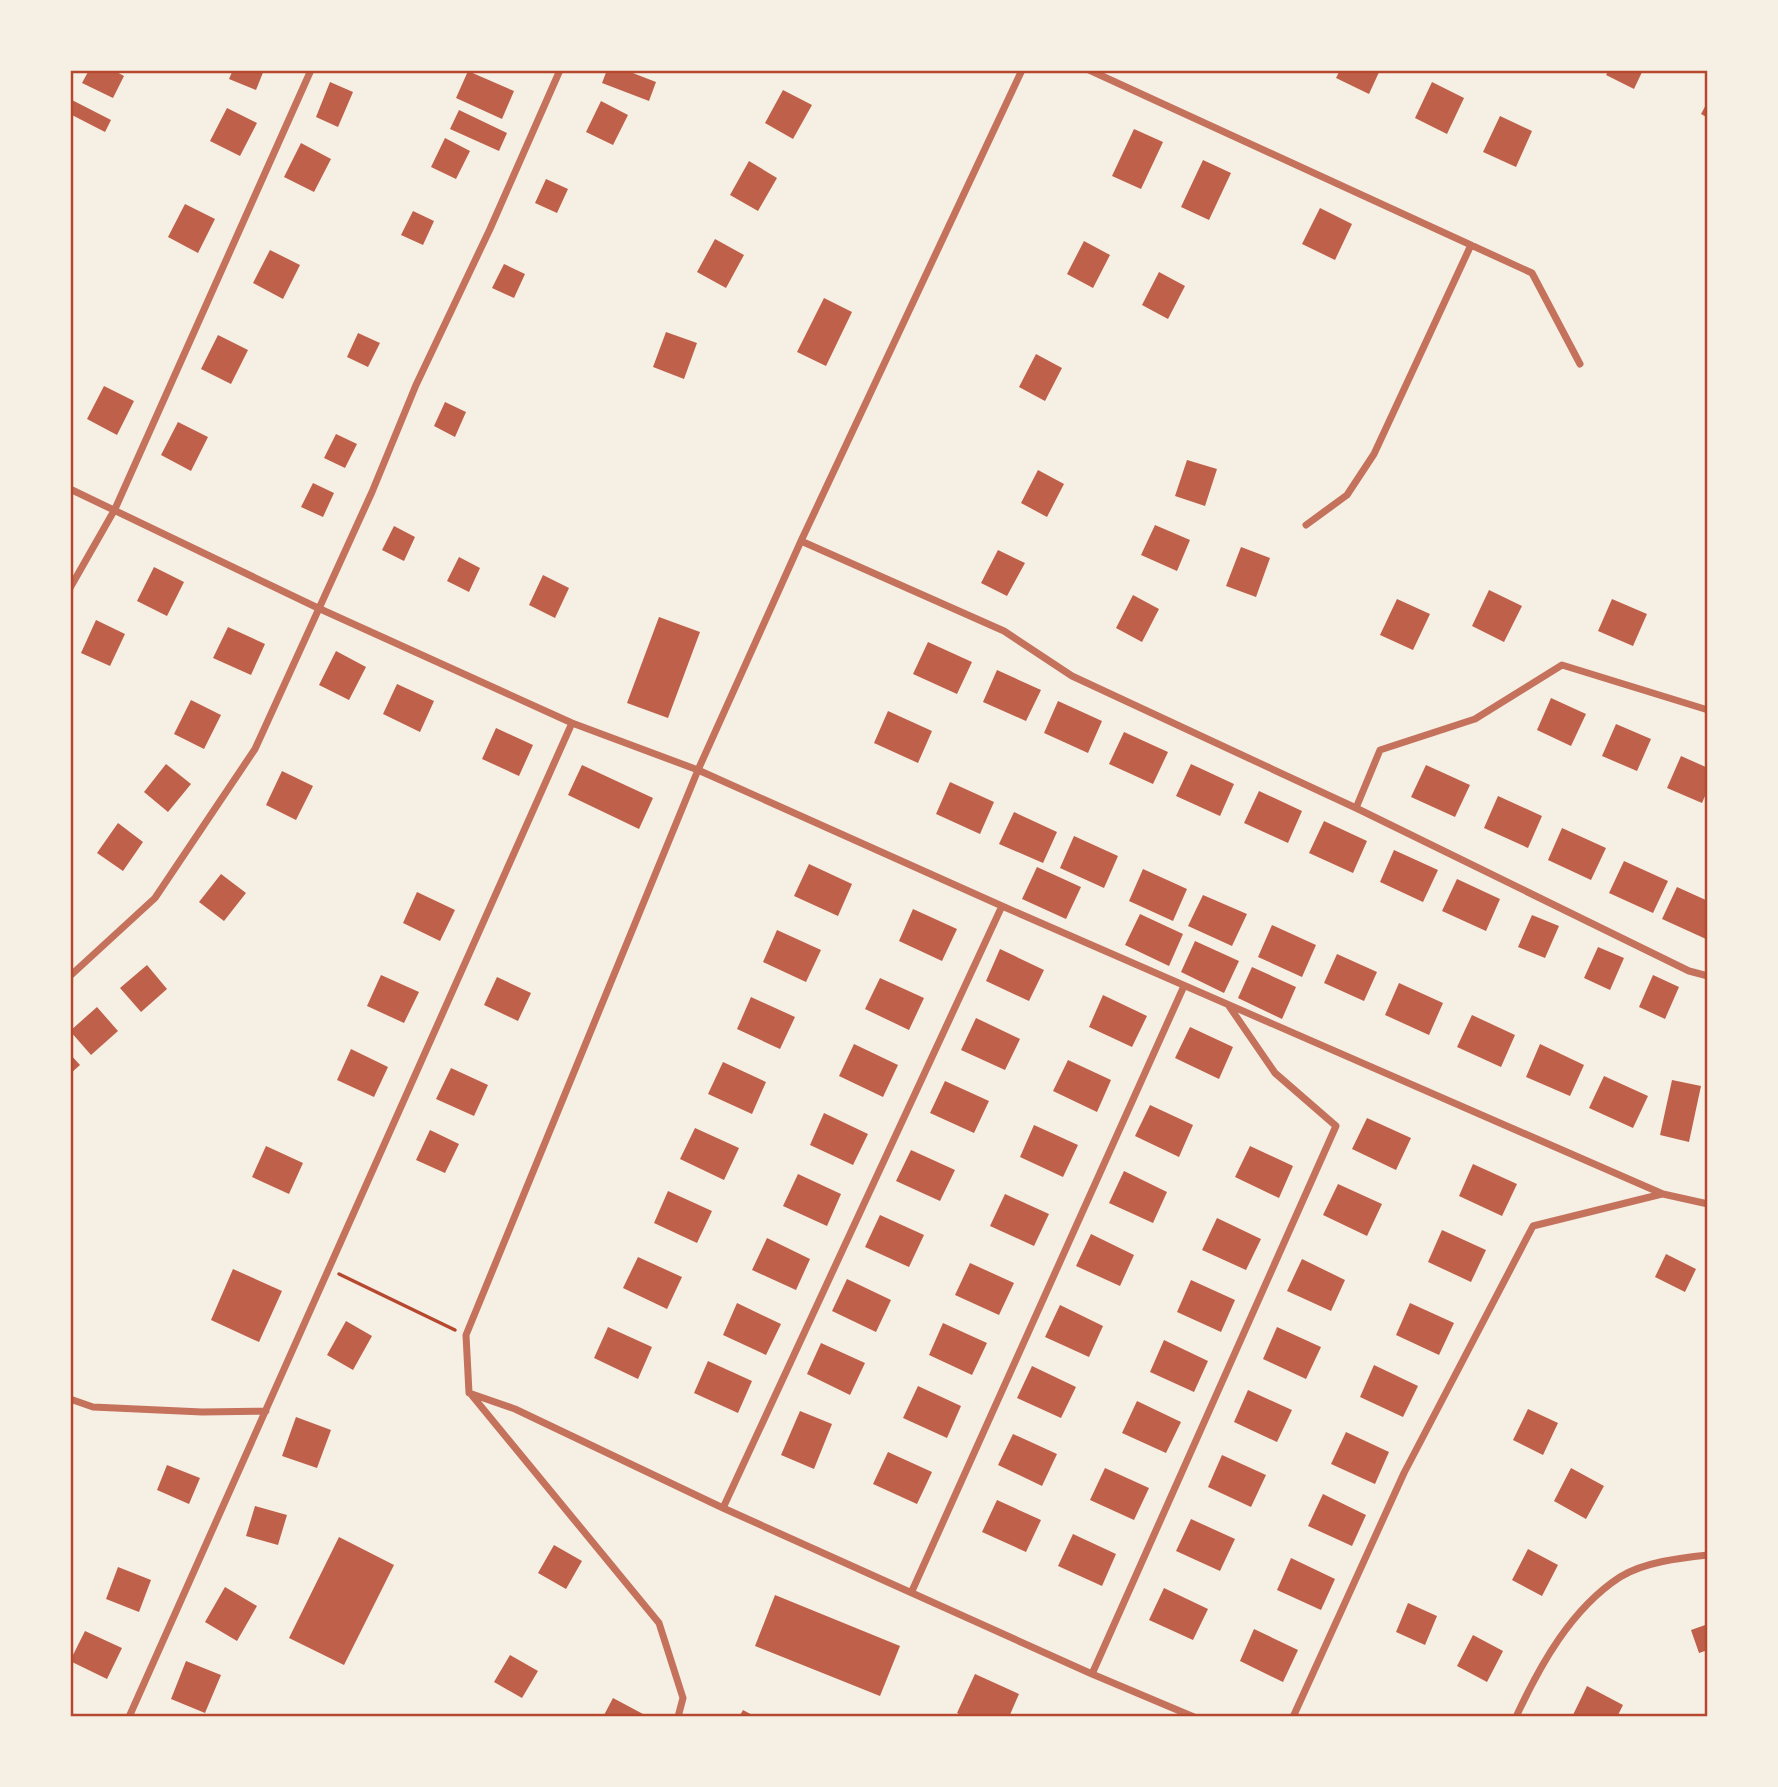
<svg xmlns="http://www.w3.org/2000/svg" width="1778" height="1787" font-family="'Libre Baskerville',serif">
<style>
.building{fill:#bf614a}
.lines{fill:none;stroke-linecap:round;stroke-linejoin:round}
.path{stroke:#b5482f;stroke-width:3.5}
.minor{stroke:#c5725c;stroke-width:7}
.neatline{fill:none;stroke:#b5482f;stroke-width:2.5}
</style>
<rect width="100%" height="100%" fill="#f6efe4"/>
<path class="building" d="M89,70H113L124,76L113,98L82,83Z
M233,70H264L256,90L229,79Z
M607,70H625L656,82L649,101L602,83Z
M1340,70H1380L1369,94L1336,78Z
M1609,70H1643L1634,89L1606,75Z
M468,71L514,91L502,119L456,98Z
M330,82L353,92L338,127L316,117Z
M1432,82L1464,98L1447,134L1415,118Z
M783,90L812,105L793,139L765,123Z
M70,99L111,120L105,132L70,114Z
M601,101L628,115L613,145L586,132Z
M1708,101V118L1701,114Z
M227,108L257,123L240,156L210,141Z
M459,110L507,133L499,151L450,129Z
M1500,116L1532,131L1516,167L1483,152Z
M1134,129L1163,142L1141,189L1112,176Z
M445,138L470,151L456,179L431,167Z
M301,143L331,159L314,192L284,177Z
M1203,160L1231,173L1209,220L1181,207Z
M749,161L777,178L758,211L730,195Z
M546,179L568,189L557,213L535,203Z
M185,204L215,219L198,253L168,237Z
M1320,208L1352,224L1335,260L1302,244Z
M413,211L434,221L423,245L401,235Z
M715,239L744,255L726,288L697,272Z
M1084,241L1110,255L1093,288L1067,274Z
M270,250L300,265L283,299L253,283Z
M504,264L525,274L514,298L492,288Z
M1159,272L1185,286L1168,319L1142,305Z
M824,298L852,312L826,366L797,352Z
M666,332L697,343L684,379L653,367Z
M358,333L380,343L368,367L347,357Z
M218,335L248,350L231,384L201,369Z
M1036,354L1062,368L1045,401L1019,387Z
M104,386L134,401L117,435L87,419Z
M445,402L466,412L455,437L434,426Z
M178,422L208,437L191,471L161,455Z
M336,434L357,444L345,468L324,458Z
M1187,460L1217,469L1205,506L1175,496Z
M1038,470L1064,484L1047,517L1021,503Z
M313,483L334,493L323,517L301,507Z
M1155,525L1190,540L1177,571L1141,555Z
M394,526L415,537L404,561L382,550Z
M1241,547L1270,558L1256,597L1226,586Z
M998,550L1025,563L1007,596L981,583Z
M459,557L480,568L469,592L447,581Z
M154,567L184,582L167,616L137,601Z
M543,575L569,588L555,618L529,605Z
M1489,590L1522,606L1504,642L1472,626Z
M1133,595L1159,609L1142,642L1116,628Z
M1397,599L1430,614L1413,650L1380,635Z
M1612,599L1647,614L1633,646L1598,631Z
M659,617L700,632L668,718L627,703Z
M96,620L125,634L110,666L81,653Z
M228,627L265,644L251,675L213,658Z
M928,642L972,662L957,694L913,674Z
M336,651L366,667L349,700L319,685Z
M997,670L1041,690L1026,721L983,702Z
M397,684L434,701L420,732L383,714Z
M1551,698L1586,714L1571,746L1537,730Z
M191,700L221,715L204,749L174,734Z
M1058,701L1102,721L1088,753L1044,733Z
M888,711L932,731L918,763L874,743Z
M1616,724L1651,739L1637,771L1602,756Z
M496,728L533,745L519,776L482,759Z
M1124,732L1168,752L1153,784L1109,764Z
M1681,756L1708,768V789L1702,803L1667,788Z
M166,764L191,784L168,812L144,792Z
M1191,764L1234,784L1220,816L1176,796Z
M582,765L653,798L639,829L568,795Z
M1426,765L1470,785L1455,817L1411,797Z
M282,771L313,786L296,820L266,805Z
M950,782L994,802L980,834L936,814Z
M1259,791L1302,811L1288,843L1244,823Z
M1498,796L1542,816L1528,848L1484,828Z
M1014,812L1057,832L1043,863L999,844Z
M1324,821L1367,841L1353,873L1309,853Z
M118,823L143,842L123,871L97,853Z
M1562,828L1606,848L1591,880L1548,860Z
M1074,836L1118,856L1104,888L1060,868Z
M1394,850L1438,870L1423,902L1380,882Z
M1624,861L1668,881L1653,913L1609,893Z
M809,864L852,884L838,916L794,896Z
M1037,867L1081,887L1066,919L1022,899Z
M1143,869L1187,889L1173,921L1129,901Z
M221,874L246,893L224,921L199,902Z
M1457,879L1500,899L1486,931L1442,911Z
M1677,887L1708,901L1706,939L1662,919Z
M417,892L455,910L440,941L403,923Z
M1203,895L1247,914L1232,946L1188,926Z
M913,909L957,929L942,961L899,941Z
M1140,914L1183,934L1169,966L1125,945Z
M1532,915L1559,926L1545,958L1518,947Z
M1272,925L1316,945L1302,977L1258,957Z
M777,930L821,950L806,982L763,962Z
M1195,941L1239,961L1224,993L1181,972Z
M1598,947L1624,958L1610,990L1584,978Z
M1000,949L1044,970L1029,1001L986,981Z
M1337,954L1377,972L1364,1001L1324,983Z
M147,965L167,989L141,1012L120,988Z
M1252,967L1296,987L1282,1019L1238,998Z
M381,975L419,992L404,1023L367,1006Z
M1653,975L1679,987L1665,1019L1639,1007Z
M497,977L531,993L518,1021L484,1005Z
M880,978L924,998L909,1030L865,1009Z
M1399,983L1443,1003L1429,1035L1385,1015Z
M1103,995L1147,1016L1132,1047L1089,1027Z
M751,997L795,1017L780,1049L737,1029Z
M97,1007L118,1031L91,1055L70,1031Z
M1472,1015L1515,1035L1501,1067L1457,1047Z
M976,1018L1020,1039L1005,1070L961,1050Z
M1190,1027L1233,1047L1219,1079L1175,1058Z
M854,1044L898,1065L883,1097L839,1076Z
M1540,1044L1584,1065L1570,1096L1526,1077Z
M351,1049L388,1067L374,1097L337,1080Z
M70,1054L80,1065L70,1074Z
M1068,1060L1111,1080L1097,1112L1053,1091Z
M723,1062L766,1082L752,1114L708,1094Z
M451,1068L488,1085L474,1116L436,1099Z
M1604,1076L1648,1096L1633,1128L1589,1108Z
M1672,1080L1701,1086L1689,1142L1660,1135Z
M945,1081L989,1101L974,1133L930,1113Z
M1150,1105L1193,1125L1179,1157L1135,1136Z
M824,1113L868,1134L853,1165L810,1145Z
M1367,1118L1411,1138L1396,1170L1352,1149Z
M1034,1125L1078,1145L1063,1177L1020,1157Z
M695,1128L739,1148L724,1180L680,1159Z
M430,1130L459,1144L445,1173L416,1160Z
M266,1146L303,1163L289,1194L252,1177Z
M1250,1146L1293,1166L1279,1198L1235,1177Z
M911,1150L955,1170L940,1201L896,1181Z
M1473,1164L1517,1184L1502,1216L1459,1196Z
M1124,1171L1167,1192L1153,1223L1109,1203Z
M798,1174L841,1194L827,1226L783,1206Z
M1338,1184L1382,1204L1367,1236L1323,1215Z
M668,1191L712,1211L697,1243L654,1223Z
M1005,1194L1049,1214L1034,1246L990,1226Z
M880,1215L924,1235L909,1267L865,1247Z
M1217,1218L1261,1239L1246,1270L1202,1250Z
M1442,1230L1486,1250L1471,1282L1428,1262Z
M1091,1234L1134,1255L1120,1286L1076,1266Z
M767,1238L810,1259L796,1290L752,1270Z
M1666,1254L1696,1269L1685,1292L1655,1277Z
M638,1257L682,1277L667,1309L623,1288Z
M1302,1259L1345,1280L1331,1311L1287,1291Z
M970,1263L1014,1283L999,1315L955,1295Z
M233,1269L282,1291L259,1342L211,1320Z
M847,1279L891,1300L876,1332L832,1311Z
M1191,1280L1235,1300L1221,1332L1177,1312Z
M737,1303L781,1324L766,1355L723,1335Z
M1410,1303L1454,1323L1439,1355L1396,1335Z
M1060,1305L1103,1326L1089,1357L1045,1337Z
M346,1321L372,1336L353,1370L327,1355Z
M943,1323L987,1343L972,1375L929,1355Z
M608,1327L652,1347L638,1379L594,1358Z
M1277,1327L1321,1347L1306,1379L1263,1359Z
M1164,1340L1208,1361L1194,1392L1150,1372Z
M821,1343L865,1363L850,1395L807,1374Z
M708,1361L752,1381L738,1413L694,1393Z
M1374,1365L1418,1386L1403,1417L1360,1397Z
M1032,1366L1076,1387L1061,1418L1017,1398Z
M918,1386L961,1406L947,1438L903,1418Z
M1248,1390L1292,1410L1277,1442L1234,1422Z
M1137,1401L1181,1422L1166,1453L1122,1433Z
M1528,1409L1558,1423L1543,1455L1513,1440Z
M800,1411L832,1424L814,1469L781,1455Z
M296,1417L331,1430L317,1468L282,1456Z
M1346,1432L1389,1452L1375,1484L1331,1464Z
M1013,1434L1057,1454L1042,1486L998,1465Z
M888,1452L932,1472L917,1504L873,1484Z
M1222,1455L1266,1475L1251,1507L1208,1487Z
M167,1465L200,1478L189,1504L157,1490Z
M1105,1468L1149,1488L1134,1520L1090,1500Z
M1571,1468L1604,1486L1586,1519L1554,1501Z
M1323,1494L1366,1515L1352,1546L1308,1526Z
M997,1500L1041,1520L1026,1552L982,1532Z
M255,1506L287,1515L278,1545L246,1536Z
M1191,1519L1235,1539L1220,1571L1176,1551Z
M1073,1534L1116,1554L1102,1586L1058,1566Z
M339,1537L394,1565L344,1665L289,1638Z
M554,1545L582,1561L566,1589L538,1573Z
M1528,1549L1558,1565L1542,1596L1512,1580Z
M1291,1558L1335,1579L1321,1610L1277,1590Z
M118,1567L151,1580L139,1612L106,1599Z
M225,1587L257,1606L237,1641L205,1622Z
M1164,1588L1208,1609L1193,1640L1149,1620Z
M775,1595L900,1646L880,1696L755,1646Z
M1408,1603L1437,1616L1425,1645L1396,1632Z
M1708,1624V1650L1699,1653L1691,1630Z
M1254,1629L1298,1650L1283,1682L1240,1661Z
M85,1631L122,1648L107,1679L70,1661Z
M1473,1635L1503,1651L1487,1682L1457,1666Z
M510,1655L538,1671L522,1698L494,1682Z
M186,1661L221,1675L205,1713L171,1699Z
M975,1674L1019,1694L1009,1717H965L957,1713Z
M1587,1686L1623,1705L1617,1717H1572Z
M613,1698L643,1714L641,1717H603Z
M743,1710L756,1717H739Z"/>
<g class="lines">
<path class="path" d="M339,1274L455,1330"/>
<path class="minor" d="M1022,70L801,541L698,770L466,1335L469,1393L515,1409L723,1508L1092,1674L1194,1717
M1089,70L1532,273L1580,364
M70,489L318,608L572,723L698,770L1002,906L1663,1194L1708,1204
M1306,525L1347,495L1374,454L1471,245
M801,541L1004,631L1072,676L1356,808L1689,971L1708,976
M70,588L115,509L311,70
M1356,808L1380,750L1475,719L1562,665L1708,710
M70,976L155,898L255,749L372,492L416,385L490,229L560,70
M470,1393L659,1623L683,1698L678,1717
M70,1399L93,1407L202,1412L266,1411
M723,1508L1002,906
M912,1591L1184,986
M1092,1674L1336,1126L1275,1073L1229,1006
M129,1717L572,723
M1293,1717L1404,1473L1533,1226L1662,1194
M1516,1717C1540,1665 1571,1609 1620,1577C1644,1562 1680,1558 1708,1555"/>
</g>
<rect width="1778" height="1787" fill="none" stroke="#f6efe4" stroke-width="144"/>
<rect x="72" y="72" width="1634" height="1643" class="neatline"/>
</svg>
